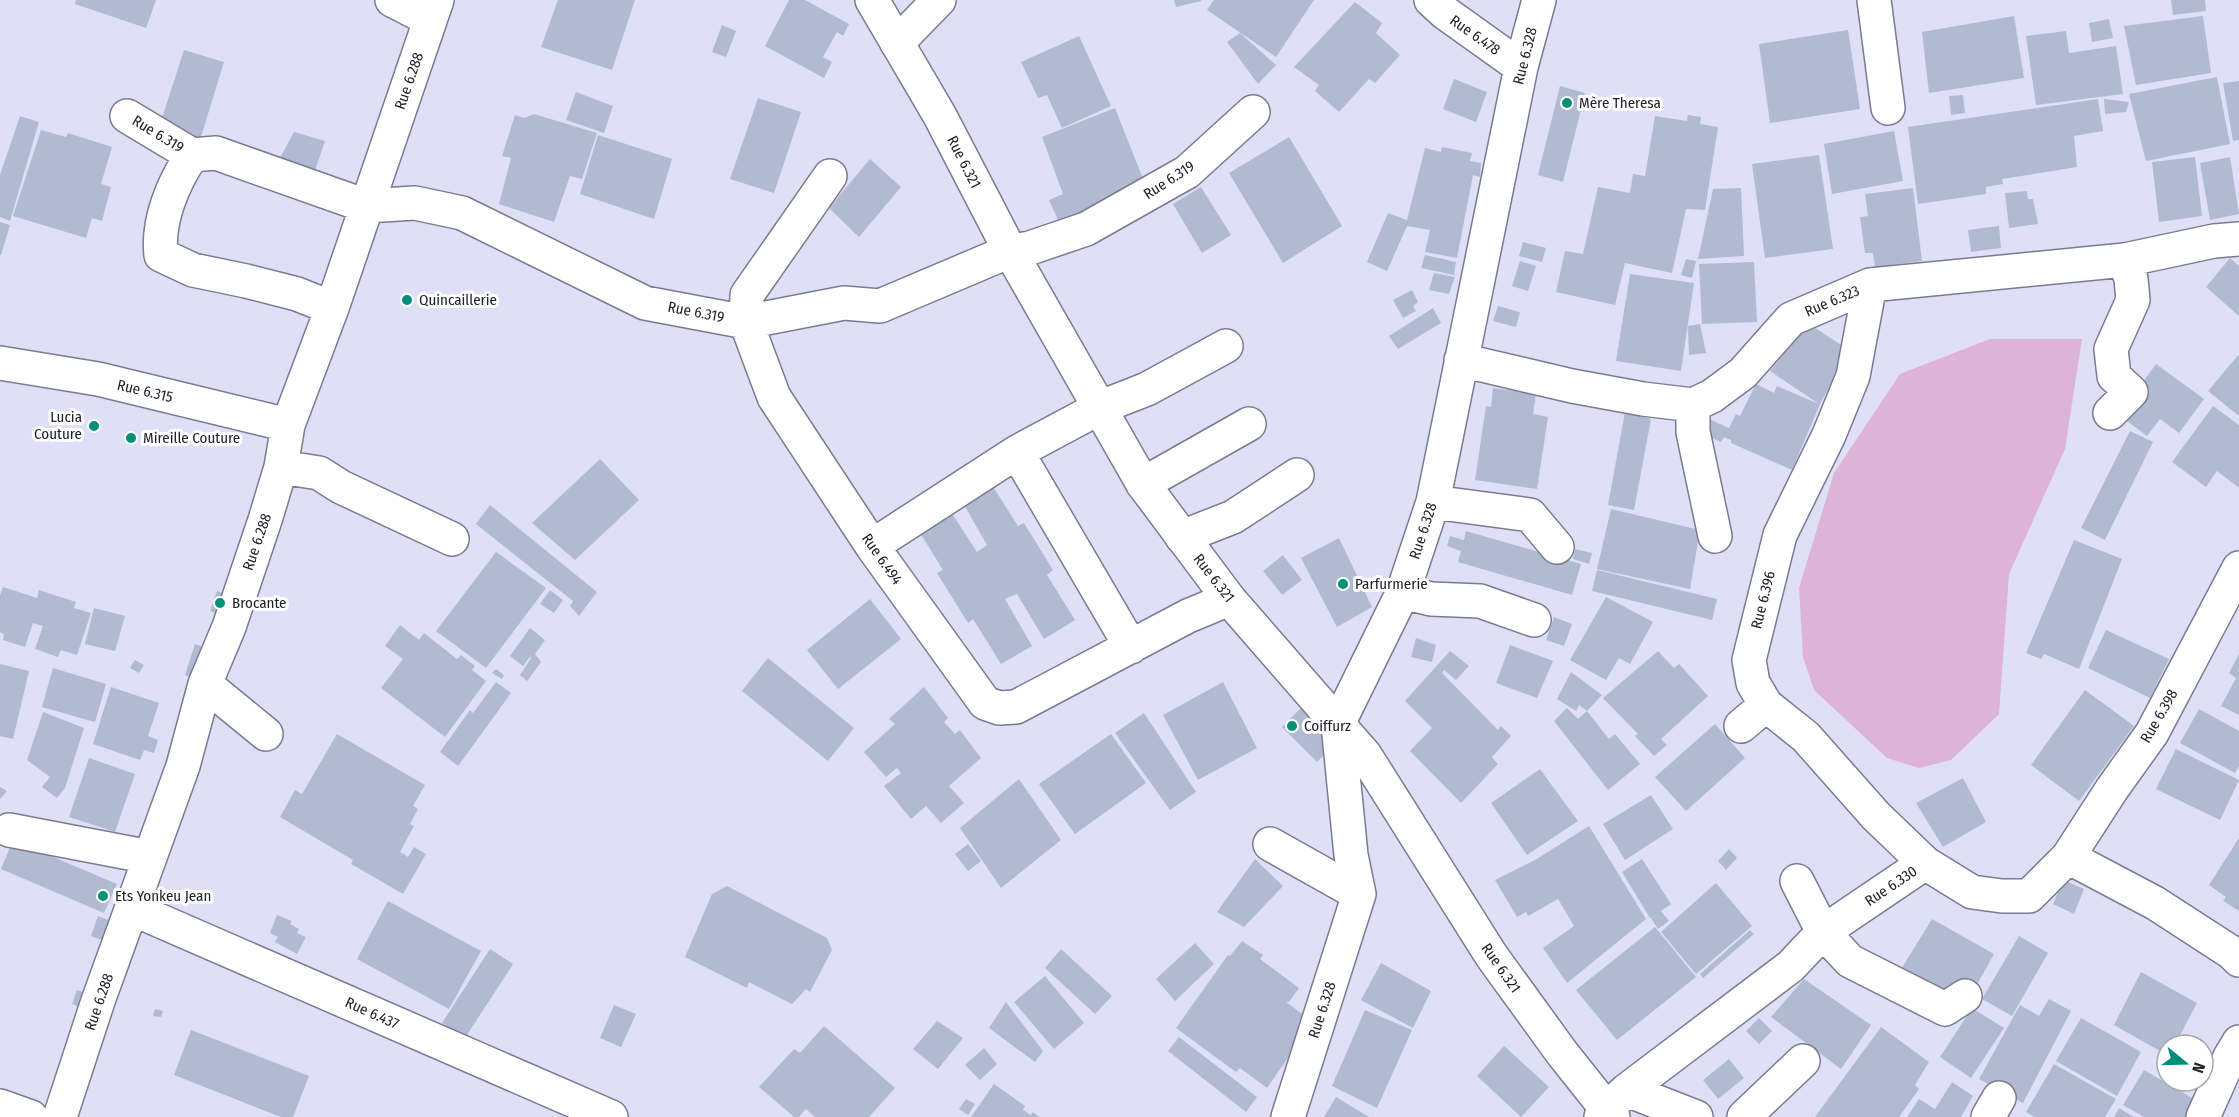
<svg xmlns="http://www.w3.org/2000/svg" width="2239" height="1117" font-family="'Fira Sans Condensed',sans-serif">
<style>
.green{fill:#ddb4d8}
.building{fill:#b0bbd1}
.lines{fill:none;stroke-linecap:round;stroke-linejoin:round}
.street-casing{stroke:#7a7a90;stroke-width:36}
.secondary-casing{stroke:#7a7a90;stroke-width:36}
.street{stroke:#fff;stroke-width:33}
.secondary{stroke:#fff;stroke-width:33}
.poi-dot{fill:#008e78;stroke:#fff;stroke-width:2}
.labels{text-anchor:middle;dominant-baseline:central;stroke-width:6;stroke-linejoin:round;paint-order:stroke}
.street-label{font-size:15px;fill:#21212a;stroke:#fff}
.poi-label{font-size:15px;fill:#21212a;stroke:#fff;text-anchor:start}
</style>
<rect width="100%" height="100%" fill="#dfdff7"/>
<path class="green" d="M1990,339H2082L2065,449L2009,574L1999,714L1951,760L1919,768L1887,758L1814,690L1803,657L1799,588L1834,473L1900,374Z"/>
<path class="building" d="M76,0H156L146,28L75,4Z
M558,0H635L612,70L541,47Z
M789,0H805L849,24L843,36L837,32L823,57L832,62L824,78L765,46Z
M1174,0H1201V1L1176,7Z
M1214,0H1314L1276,57L1207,10Z
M2171,0H2205L2206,11L2173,15Z
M1355,2L1382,23L1376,33L1400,55L1375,83L1369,79L1339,112L1315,91L1319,85L1294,67Z
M2014,16L2024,78L1929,93L1922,32Z
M2203,16L2211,73L2136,85L2124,26Z
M2109,19L2113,38L2092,42L2089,23Z
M722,25L736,31L726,57L712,52Z
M1848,30L1860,109L1770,123L1759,44Z
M2066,31L2069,53L2116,46L2123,94L2036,105L2026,36Z
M1240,33L1276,65L1258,84L1227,42Z
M1079,36L1111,106L1062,128L1047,95L1038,98L1021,62Z
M184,50L224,62L200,140L159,127Z
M2217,77L2230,144L2146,161L2129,94Z
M1454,79L1487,92L1476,122L1443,109Z
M2239,81V140L2233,141L2223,83Z
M1560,86L1585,93L1563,182L1538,175Z
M576,92L613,106L604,133L566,120Z
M1963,95L1965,113L1951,115L1949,96Z
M758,98L801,112L774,193L730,179Z
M2098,99L2103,131L2074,136L2077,167L2002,179L2003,184L1986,187V194L1918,204L1908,127Z
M2104,99L2129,102L2126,112L2105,114Z
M1115,108L1147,189L1059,222L1049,200L1063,194L1042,137Z
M534,114L597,133L582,179L570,176L554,222L499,204L511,158L502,156L515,115L524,118Z
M1688,115L1701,117L1700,124L1718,127L1705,210L1686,209L1672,273L1625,263L1615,305L1556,292L1565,251L1583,254L1598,187L1630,193L1633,174L1645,176L1655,116L1687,121Z
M20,116L39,122L10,221L0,217V175Z
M41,130L66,137L68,133L112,147L101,184L111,187L102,221L92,218L86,238L13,216Z
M1894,131L1903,181L1832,194L1824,144Z
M294,132L325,141L315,170L280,158Z
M598,135L672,159L654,219L580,194Z
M1289,137L1342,226L1283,263L1229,173Z
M1442,147L1472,153L1470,161L1481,163L1480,177L1473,175L1457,258L1425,252L1430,230L1407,226L1387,271L1367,262L1388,213L1407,220L1425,148L1441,152Z
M1819,155L1833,249L1765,258L1752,164Z
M2195,157L2202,216L2159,222L2152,162Z
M2230,157L2239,214L2210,220L2200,163Z
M870,159L901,187L859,237L829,208Z
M1201,187L1231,235L1202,253L1173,204Z
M1741,188L1744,256L1698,259L1713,189Z
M1913,188L1922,261L1875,267L1873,253H1865L1860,217L1868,216L1865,194Z
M2027,191L2028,199H2033L2038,224L2009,228L2005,193Z
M0,222L10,225L1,255H0Z
M1999,226L2001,248L1971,252L1968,230Z
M1523,242L1546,248L1542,262L1519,256Z
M1425,255L1456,262L1454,275L1421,268Z
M2230,258L2239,266V316L2206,287Z
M1686,259L1696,261L1692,278L1681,275Z
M1520,261L1536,266L1528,291L1512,286Z
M1754,262L1757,322L1702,324L1699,264Z
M1434,273L1455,277L1449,294L1429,290Z
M1630,274L1694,283L1681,371L1616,361Z
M1412,290L1418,302L1413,306L1416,311L1403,318L1393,300Z
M1498,306L1520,312L1516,327L1493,321Z
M1433,308L1441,323L1398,349L1389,336Z
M1700,324L1706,353L1689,355L1688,326Z
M1809,324L1849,350L1820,404L1792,470L1731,443V440L1724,437L1721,442L1706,435L1711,420L1729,428L1736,414L1740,416L1756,384L1774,393L1777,386L1819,404L1770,371Z
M2239,354V416L2208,391Z
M2156,364L2204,399L2179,433L2160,419L2147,436L2119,415Z
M1493,388L1536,394L1533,414L1548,417L1537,489L1475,480L1486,406L1491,407Z
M2213,406L2239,425V488L2217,471L2206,487L2172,462Z
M1625,412L1651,419L1634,510L1608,505Z
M2130,431L2153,442L2105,540L2081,528Z
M600,459L639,500L575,560L532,523Z
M990,482L1018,526L1024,523L1053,570L1047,575L1075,620L1044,639L1017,594L1005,599L1032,646L1001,664L973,619L968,623L937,573L943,570L917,528L947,506L977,552L987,545L963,503Z
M490,505L597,592L579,616L570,606L573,601L476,524Z
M1611,509L1700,530L1690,589L1597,569Z
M1466,531L1581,564L1572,595L1458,562L1461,551L1447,546L1450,536L1464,540Z
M1339,538L1372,607L1337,627L1301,558Z
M2074,540L2122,559L2079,669L2044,654L2041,659L2026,653Z
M1575,549L1592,553L1589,564L1573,559Z
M496,552L546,588L486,668L436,631Z
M1283,555L1302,580L1282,595L1263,571Z
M1597,570L1717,599L1712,620L1592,591Z
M3,587L37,598L39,590L76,602L74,608L91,613L77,655L61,650L58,657L35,649L43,626L33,623L25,647L3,640L4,634L0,632V595Z
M550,590L563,600L554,613L540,604Z
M217,591L228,595L221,615L210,611Z
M1606,597L1653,622L1630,664L1619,658L1606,680L1570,660Z
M870,599L901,639L838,689L807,650Z
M94,608L125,616L115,651L85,644Z
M1554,617L1572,624L1564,646L1546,640Z
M400,625L419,640L424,633L457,659L461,655L475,666L472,670L486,681L445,737L381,688L403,659L385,646Z
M530,628L545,640L535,654L541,662L527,681L520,675L531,658L530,657L523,666L510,656Z
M2106,630L2169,659L2150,698L2088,668Z
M1416,638L1436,645L1432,662L1411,657Z
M195,644L213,650L203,682L185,675Z
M1510,645L1553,661L1537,698L1496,683Z
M1450,651L1469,666L1456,680L1444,670L1442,673L1498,730L1501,726L1511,736L1492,757L1498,764L1461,803L1410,751L1432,728L1405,701Z
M1658,651L1674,668L1679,664L1708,696L1661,739L1667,745L1654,756L1635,736L1638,734L1603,698Z
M2239,654V715L2221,706L2236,678L2229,673Z
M768,658L854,728L828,761L742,691Z
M135,660L144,665L139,673L130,668Z
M0,664L29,671L13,739L0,736Z
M53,668L106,684L95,722L42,707Z
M496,669L504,675L502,679L492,673Z
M1571,672L1602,695L1587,711L1579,705L1576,711L1557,699Z
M496,682L511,693L458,766L440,752L470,710L473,713Z
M1223,682L1257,748L1198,780L1163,715Z
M111,687L159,703L148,736L158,740L154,753L144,750L140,760L93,744Z
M924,687L948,718L944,722L955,734L960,730L981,758L949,786L964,803L941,823L926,806L911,819L884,786L901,773L897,768L886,777L864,752L895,724L889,719Z
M2085,690L2134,726L2079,801L2031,765Z
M1301,708L1336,743L1317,762L1282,727Z
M1567,708L1578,719L1587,711L1609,739L1615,734L1640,764L1608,790L1554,721Z
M2199,709L2239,731V766L2235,773L2180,743Z
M43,712L84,728L65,788L57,798L42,787L50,777L27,760Z
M1144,713L1196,792L1170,810L1115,733Z
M1715,724L1745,758L1686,811L1655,777Z
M337,734L425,785L413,806L418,809L410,824L414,826L400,852L408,857L414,847L426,854L403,894L351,864L353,860L280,817L295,790L302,794Z
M1111,734L1146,783L1075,834L1039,784Z
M2176,749L2239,780L2220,820L2156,789Z
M89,758L135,774L115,832L69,817Z
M1540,769L1578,821L1527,855L1491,803Z
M1963,778L1986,822L1943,847L1916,803Z
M1019,779L1061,840L1001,888L960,828Z
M0,787L7,791L0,799Z
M1651,795L1673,829L1625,860L1603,824Z
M1589,826L1646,919L1567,983L1543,948L1574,926L1558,899L1528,916L1526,912L1517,917L1495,880L1535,860Z
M2239,838V911L2223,901L2226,897L2209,885Z
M13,840L117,884L104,913L1,869Z
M968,844L981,861L968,871L955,854Z
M1729,849L1737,858L1726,870L1718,861Z
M1255,859L1283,886L1244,927L1217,912Z
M1642,859L1671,904L1661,911L1669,921L1658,929L1651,918L1659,913L1650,918L1622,872Z
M2064,878L2069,880L2068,882L2084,889L2074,914L2053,904Z
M1716,883L1752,926L1696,974L1661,932Z
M727,886L827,938L832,950L810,992L806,989L792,1004L749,982L747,988L685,957L712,894Z
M388,901L481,951L449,1009L357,959Z
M277,915L292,921L290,924L299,929L297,933L306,937L297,954L275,942L278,937L270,933Z
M98,916L125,927L117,946L91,936Z
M1932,919L1994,954L1964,1008L1900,971Z
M1655,927L1696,977L1617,1040L1576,990Z
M1750,930L1754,934L1703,978L1700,974Z
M2019,936L2048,953L2012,1016L1982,999Z
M1242,941L1263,955L1260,959L1299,988L1289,1002H1286L1313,1022L1267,1088L1240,1068L1236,1072L1176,1028L1228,955L1230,956Z
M1195,943L1214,964L1175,1001L1156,979Z
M490,949L513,964L465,1038L442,1023Z
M1061,949L1112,996L1095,1014L1045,968Z
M1381,963L1431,991L1413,1028L1361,1000Z
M2141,972L2197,1003L2175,1045H2167V1055L2114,1025Z
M1045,976L1084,1023L1054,1049L1014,1002Z
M1804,979L1871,1025L1841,1069L1771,1017Z
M77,990L89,994L83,1009L72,1004Z
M2049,999L2071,1011L2023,1103L1979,1079L2020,1005L2039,1016Z
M1006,1002L1043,1051L1035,1062L989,1028Z
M614,1005L636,1014L621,1047L600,1038Z
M1972,1008L2004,1028L1971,1078L1940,1057Z
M155,1009L163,1011L161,1017L153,1016Z
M1365,1010L1412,1030L1377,1108L1332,1086Z
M1759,1018L1772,1031L1759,1044L1746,1031Z
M2081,1018L2141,1052L2117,1096L2056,1061Z
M937,1021L963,1038L938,1069L913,1049Z
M824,1026L895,1088L869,1117H815L806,1109L799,1117H794L759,1087L794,1049L800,1053Z
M1881,1027L1929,1062L1915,1085L1919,1089L1899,1117H1815Z
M191,1030L309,1076L293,1117H281L174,1075Z
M1179,1037L1257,1097L1246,1112L1168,1051Z
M1504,1046L1549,1087L1521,1117L1477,1076Z
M984,1048L997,1064L980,1080L965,1065Z
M1729,1059L1744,1078L1718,1099L1703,1080Z
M2054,1064L2116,1099L2105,1117H2034L2026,1112Z
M2144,1070L2206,1106L2200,1117H2144L2123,1105Z
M1952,1082L1973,1096L1961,1117H1907L1919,1099L1935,1109Z
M994,1084L1025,1106L1023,1110L1031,1115L1033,1112L1039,1117H971Z
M1336,1097L1369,1117H1324Z
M966,1099L975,1104L968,1115L959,1109Z
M2119,1108L2134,1117H2114Z"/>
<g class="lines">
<defs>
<path id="street" d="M392,0L429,19
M1431,0L1444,12L1521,67
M1874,0L1888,108
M897,43L939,0
M127,116L192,155L216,153L366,206L415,203L462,213L645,303L746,322L844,303L880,306L1010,251L1030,248L1086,229L1187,172L1253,112
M192,155C173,183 157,221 161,255L193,270L246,281L297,294L332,308
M830,176L747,295L746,322L774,397L872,546L985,703L999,708L1016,707L1188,616L1229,599
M1870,285L1853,376L1829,435L1780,535L1749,660L1753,683L1766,705L1806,737L1876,816L1925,863
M1461,360L1572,386L1643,399L1693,405L1712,396L1743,373L1791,319L1870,285L2125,260L2214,241L2239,239
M0,363L98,379L288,425
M1693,405V432L1715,536
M2110,413L2131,392L2114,376L2111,349L2133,300L2131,279L2125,260
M1017,452L1131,647
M281,467L319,473L341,487L452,539
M1143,484L1249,424
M1433,502L1530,515L1557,547
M1182,537L1233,517L1297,475
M872,546L1017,452L1101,407L1147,389L1226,346
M1403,592L1431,599L1480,601L1534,620
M205,684L266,734
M1741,726L1766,705
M9,830L150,857
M1270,844L1359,894
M2068,857L2112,789L2152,733L2239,568
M1797,881L1823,932L1850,961L1945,1009L1965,996
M133,909L611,1117
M1627,1090L1696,1117
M0,1106L31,1117
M60,1117L98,1001L183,766L205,684L229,627L265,520L281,467L288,425L332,308L437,0
M1288,1117L1359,894L1351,855L1338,724L1403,592L1433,502L1521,67L1539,0
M1601,1117L1607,1108L1627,1090L1791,966L1823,932L1925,863L1972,892L2002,896H2029L2068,857L2155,903L2232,953L2239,960
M1744,1117L1803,1061
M1988,1117L1999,1098
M2203,1117L2230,1057L2239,1042"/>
<path id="secondary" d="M872,0L940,116L1010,251L1143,484L1229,599L1365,755L1491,955L1562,1053L1613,1117"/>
</defs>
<use href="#street" class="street-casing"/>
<use href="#secondary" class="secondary-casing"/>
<use href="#street" class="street"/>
<use href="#secondary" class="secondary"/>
</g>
<g class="poi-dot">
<circle cx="1567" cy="103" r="6"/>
<circle cx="407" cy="300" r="6"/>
<circle cx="94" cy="426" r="6"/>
<circle cx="131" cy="438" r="6"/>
<circle cx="1343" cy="584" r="6"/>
<circle cx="220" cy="603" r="6"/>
<circle cx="1292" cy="726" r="6"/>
<circle cx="103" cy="896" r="6"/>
</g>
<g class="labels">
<g class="street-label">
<text transform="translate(1475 35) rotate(35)">Rue 6.478</text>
<text transform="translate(1525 56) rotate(-76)">Rue 6.328</text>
<text transform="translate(409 81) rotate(-71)">Rue 6.288</text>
<text transform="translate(158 134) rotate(31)">Rue 6.319</text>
<text transform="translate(964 162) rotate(63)">Rue 6.321</text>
<text transform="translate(1169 180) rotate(-33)">Rue 6.319</text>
<text transform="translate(1832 301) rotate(-23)">Rue 6.323</text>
<text transform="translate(696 312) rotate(11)">Rue 6.319</text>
<text transform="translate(145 391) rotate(13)">Rue 6.315</text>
<text transform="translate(1423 531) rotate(-72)">Rue 6.328</text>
<text transform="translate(257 542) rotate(-71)">Rue 6.288</text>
<text transform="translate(882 559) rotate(55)">Rue 6.494</text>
<text transform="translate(1214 578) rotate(52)">Rue 6.321</text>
<text transform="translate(1763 600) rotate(-76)">Rue 6.396</text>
<text transform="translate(2159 716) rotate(-60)">Rue 6.398</text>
<text transform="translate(1891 886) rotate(-34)">Rue 6.330</text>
<text transform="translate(1501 968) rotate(55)">Rue 6.321</text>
<text transform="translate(99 1002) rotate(-71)">Rue 6.288</text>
<text transform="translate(1322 1010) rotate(-72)">Rue 6.328</text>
<text transform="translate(372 1013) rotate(24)">Rue 6.437</text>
</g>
<g class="poi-label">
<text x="1579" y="103">Mère Theresa</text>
<text x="419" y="300">Quincaillerie</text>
<text x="82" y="417" text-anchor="end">Lucia<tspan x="82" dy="17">Couture</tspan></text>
<text x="143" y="438">Mireille Couture</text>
<text x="1355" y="584">Parfurmerie</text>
<text x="232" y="603">Brocante</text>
<text x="1304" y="726">Coiffurz</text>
<text x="115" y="896">Ets Yonkeu Jean</text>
</g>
</g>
<g transform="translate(2185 1063) rotate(109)"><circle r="28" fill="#ffffff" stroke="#a6a6aa" stroke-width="1.5"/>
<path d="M0-4.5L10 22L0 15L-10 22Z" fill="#008e78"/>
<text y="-9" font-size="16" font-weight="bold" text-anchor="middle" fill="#21212a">N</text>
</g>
</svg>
